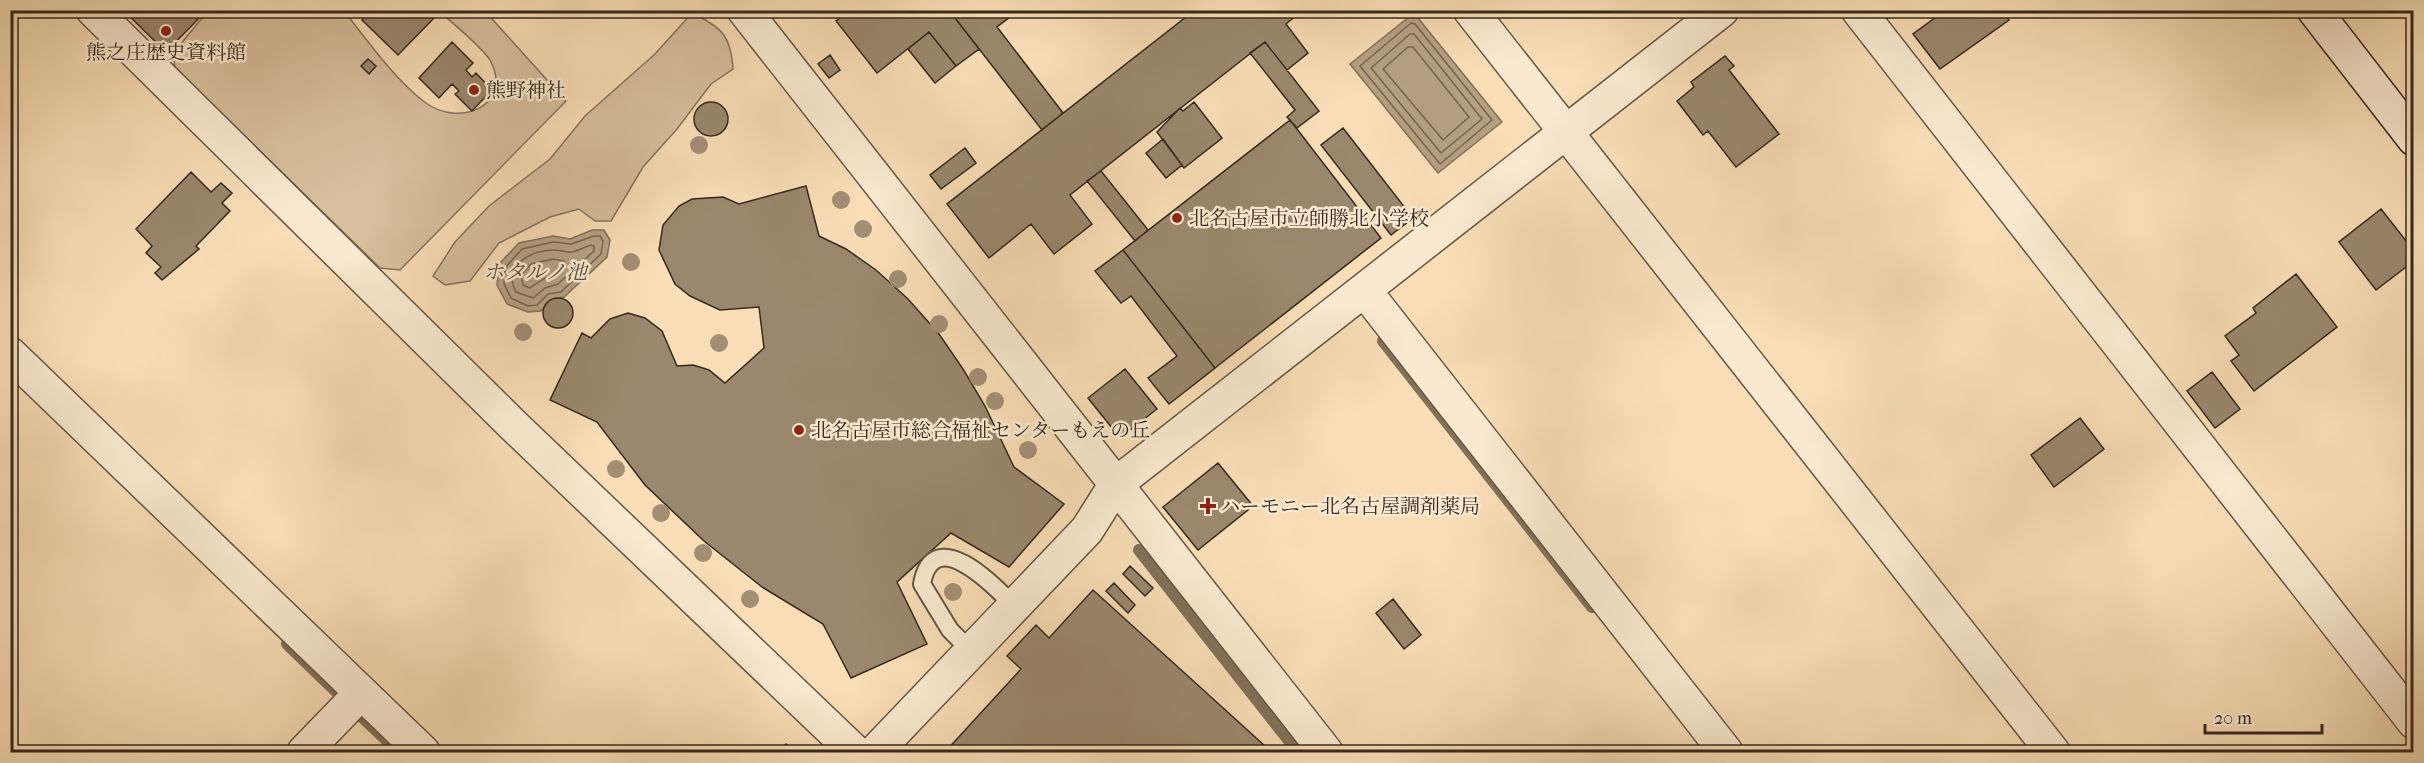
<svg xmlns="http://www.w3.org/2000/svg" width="2424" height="763" font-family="'IM FELL French Canon','Noto Serif JP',serif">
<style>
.green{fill:#d7be9c;stroke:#86745d;stroke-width:1.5}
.water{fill:#b6a082;stroke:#83705a;stroke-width:1.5}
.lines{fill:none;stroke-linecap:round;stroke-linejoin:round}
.shore{stroke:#766450;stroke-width:1.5}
.stream{stroke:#83705a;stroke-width:12}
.building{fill:#9b876d;stroke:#36291e;stroke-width:1.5}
.service-casing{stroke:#665644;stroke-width:20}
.minor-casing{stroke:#665644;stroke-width:36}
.secondary-casing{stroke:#36291e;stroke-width:36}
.service{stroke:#fae9d0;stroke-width:16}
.minor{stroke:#fae9d0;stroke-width:33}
.secondary{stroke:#fae9d0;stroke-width:33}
.tree{fill:#a38e74}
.poi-dot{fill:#8f2418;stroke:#fae9d0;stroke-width:2}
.labels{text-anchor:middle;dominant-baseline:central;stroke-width:5;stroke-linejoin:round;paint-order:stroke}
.poi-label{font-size:20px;fill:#36291e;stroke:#fae9d0;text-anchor:start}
.water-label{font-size:21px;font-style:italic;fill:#5c4d3c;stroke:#fae9d0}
</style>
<rect width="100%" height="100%" fill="#f8ddb6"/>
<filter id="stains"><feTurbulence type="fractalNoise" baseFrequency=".00333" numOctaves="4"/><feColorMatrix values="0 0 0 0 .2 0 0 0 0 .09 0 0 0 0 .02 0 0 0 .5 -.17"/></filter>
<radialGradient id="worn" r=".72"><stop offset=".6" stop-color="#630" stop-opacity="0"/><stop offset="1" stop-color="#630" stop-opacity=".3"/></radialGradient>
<path class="green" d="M208,11H344C367,40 396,81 426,103C458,127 513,107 491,62C486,50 451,22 439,11H485L566,101L400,270L380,268L175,68L173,53Z
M692,13C721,27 731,35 733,69L711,84L677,129L643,167L611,221H595L579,209L550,217L499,243L470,281L445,285L433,276L455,242L489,206L550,159L585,116L655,54Z"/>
<path class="water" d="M1414,13L1502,122L1438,173L1350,64Z
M592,230H604L610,240L607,257L564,297L551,300L541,311L528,312L507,304L497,285L499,264L519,243L553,236L570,239Z"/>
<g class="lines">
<path class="shore" d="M1411,23L1415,24L1492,120L1440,164L1360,66Z
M1410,34H1414L1482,119L1441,153L1371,68Z
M1408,47H1413L1469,117L1443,140L1383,69Z
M594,236H600L603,241L601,254L561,292L548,294L537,305L528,306L511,298L504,284L505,268L522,249L553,242L571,244Z
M591,245L594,246V251L558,284L545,288L533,298L516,292C502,266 530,250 554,250C560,250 567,253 573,252C579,250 585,247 591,245Z
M553,259L564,261L566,265C555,275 542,278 530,288L523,285L521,275L531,264Z"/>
<path class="stream" d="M1383,341L1592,607
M1139,550L1298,752
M287,644L345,700
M362,717L399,752"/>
</g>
<path class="building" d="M123,10H207L166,52Z
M372,10H427L434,18L398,55L362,20Z
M850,10H956L952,14L979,49L956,66L929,32L877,73L836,21Z
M956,10H1019L997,27L1063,113L1042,130L952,14Z
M1195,10H1303L1286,24L1308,53L1287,70L1265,42L1070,195L1092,224L1054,254L1031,224L989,258L947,204Z
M1930,10H2002L2009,20L1940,69L1913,34L1936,17Z
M2009,10H2024L2014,17Z
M2406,10H2414V21Z
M929,32L956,66L935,83L908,49Z
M452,42L473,63L466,70L472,77L476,73L492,90L472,111L455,94L459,91L452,84L439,98L419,78Z
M1265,42L1319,111L1297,128L1287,117L1295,110L1250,53Z
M830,55L840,70L829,78L818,64Z
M1725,56L1734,66L1729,70L1779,134L1736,167L1708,131L1703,135L1677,101L1694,87L1691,82Z
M368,59L376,66L369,74L361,66Z
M694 119a17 17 0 1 1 34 0a17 17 0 1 1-34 0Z
M1194,102L1222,138L1184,168L1157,132L1180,108L1183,111Z
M1290,120L1381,238L1215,368L1123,250Z
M1343,128L1413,218L1391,235L1321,145Z
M1163,139L1182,165L1166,178L1146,153Z
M965,148L976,163L941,189L930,175Z
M1101,171L1148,230L1135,241L1087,181Z
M191,172L211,192L221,183L232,193L222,203L230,211L196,246L199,249L162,280L155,273L161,267L146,253L152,246L136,229Z
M806,186L819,236L846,249L876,270L908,299L939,334L963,369L985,406L1014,467L1064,504L1009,567L951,533L897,582L927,644L851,678L823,624L762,587L704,541L645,485L597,422L550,400L582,333L591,338L610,319L628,313L645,318L662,331L677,366L693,365L709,370L725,383L764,348L759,307L720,310L690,296L675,284L659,250L663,225L679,206L692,199L723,197L739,204Z
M2381,209L2414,251V261L2376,290L2339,242Z
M1123,250L1215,368L1169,404L1148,378L1177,356L1131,296L1121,303L1095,271Z
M2296,274L2337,327L2254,391L2231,361L2239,355L2225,336L2256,313L2253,308Z
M543 313a15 15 0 1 1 30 0a15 15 0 1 1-30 0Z
M1125,369L1157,409L1120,438L1088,398Z
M2212,372L2240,409L2215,428L2187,391Z
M2080,418L2104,449L2054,487L2031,455Z
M1218,463L1253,506L1198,550L1163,507Z
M1130,566L1153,588L1145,596L1123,574Z
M1114,583L1135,605L1128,613L1106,591Z
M1093,590L1265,746L1259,752H945L1021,669L1007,656L1036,625L1049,638Z
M1393,599L1421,635L1404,649L1376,613Z
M786,744L795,752H777Z"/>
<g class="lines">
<defs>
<path id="service" d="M971,651L950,630L922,584C933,523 993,584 1014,606"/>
<path id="minor" d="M93,10L512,424L855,752
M744,10L1326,752
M1470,10L2053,752
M1858,10L2414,722
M1365,291L1726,752
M10,354L423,752
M304,752L361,693
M875,752L1087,530L1116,484L1722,10"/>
<path id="secondary" d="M2314,10L2414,139"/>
</defs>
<use href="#service" class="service-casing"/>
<use href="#minor" class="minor-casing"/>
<use href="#secondary" class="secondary-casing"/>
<use href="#service" class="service"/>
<use href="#minor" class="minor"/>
<use href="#secondary" class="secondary"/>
</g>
<g class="tree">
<circle cx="699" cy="145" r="9"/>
<circle cx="841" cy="200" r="9"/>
<circle cx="863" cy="229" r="9"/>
<circle cx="631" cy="262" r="9"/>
<circle cx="898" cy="279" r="9"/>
<circle cx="939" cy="324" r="9"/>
<circle cx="523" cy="332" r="9"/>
<circle cx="719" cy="343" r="9"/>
<circle cx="978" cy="377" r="9"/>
<circle cx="995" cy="401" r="9"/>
<circle cx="1028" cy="450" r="9"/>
<circle cx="616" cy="469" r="9"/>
<circle cx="661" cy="513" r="9"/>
<circle cx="703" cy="553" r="9"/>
<circle cx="953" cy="592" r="9"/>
<circle cx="750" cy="599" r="9"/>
</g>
<g class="poi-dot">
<circle cx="166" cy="31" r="6"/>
<circle cx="474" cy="90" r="6"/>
<circle cx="1177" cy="218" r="6"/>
<circle cx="799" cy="430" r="6"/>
<path d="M1205 497h6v6h6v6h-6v6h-6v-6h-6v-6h6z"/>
</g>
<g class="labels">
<g class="poi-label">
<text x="166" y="52" text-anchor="middle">熊之庄歴史資料館</text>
<text x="486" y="90">熊野神社</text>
<text x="1189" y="218">北名古屋市立師勝北小学校</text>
<text x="811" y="430">北名古屋市総合福祉センターもえの丘</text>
<text x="1220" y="506">ハーモニー北名古屋調剤薬局</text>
</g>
<g class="water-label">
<text x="535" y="272">ホタルノ池</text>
</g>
</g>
<rect width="2424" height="763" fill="none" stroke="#f8ddb6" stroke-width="36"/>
<rect x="12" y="12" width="2400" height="739" fill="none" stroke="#36291e" stroke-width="3"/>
<rect x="18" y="18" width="2388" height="727" fill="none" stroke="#36291e" stroke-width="1.5"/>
<path d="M2205 724v9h117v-9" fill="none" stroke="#36291e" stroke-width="3"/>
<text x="2214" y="724" font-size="18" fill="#36291e" stroke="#fae9d0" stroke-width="4.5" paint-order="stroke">20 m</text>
<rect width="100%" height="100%" filter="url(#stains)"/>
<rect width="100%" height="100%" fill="url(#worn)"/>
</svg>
